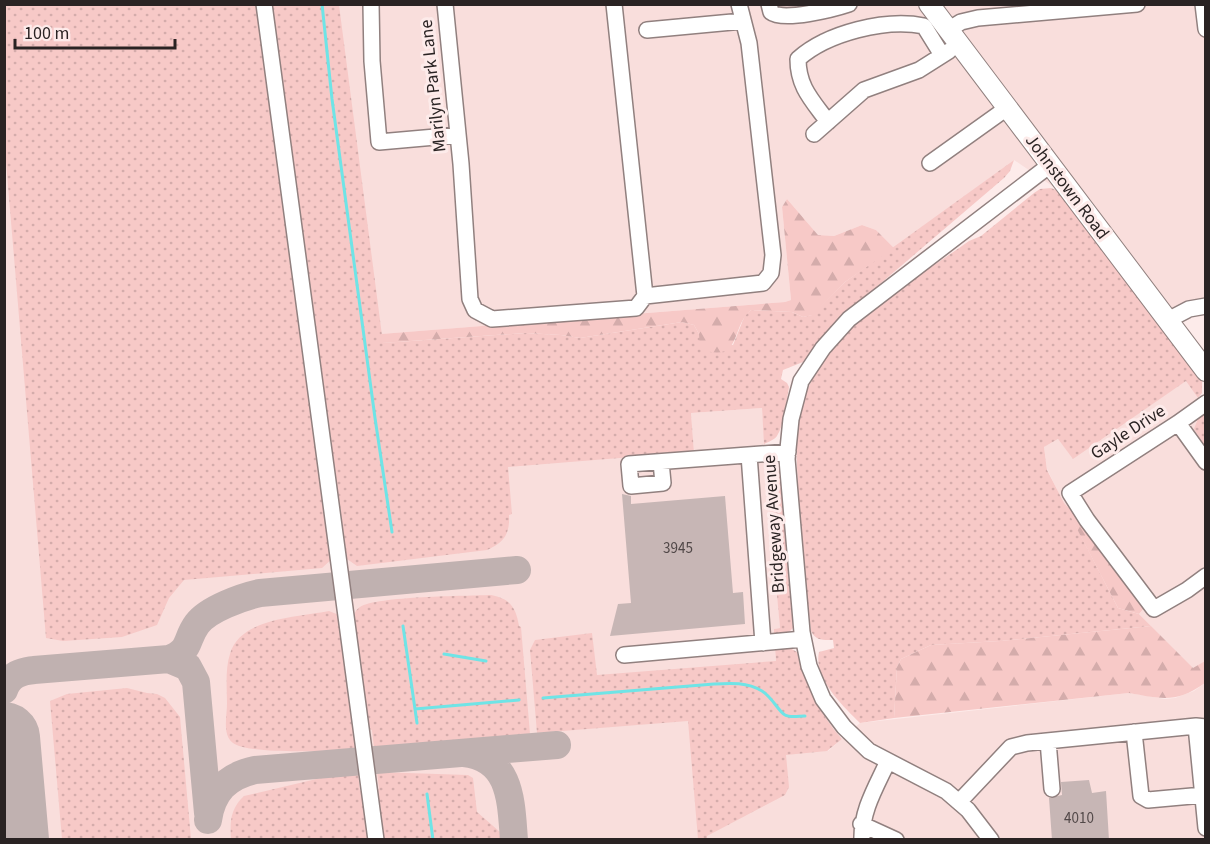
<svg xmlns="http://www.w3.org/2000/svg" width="1210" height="844" font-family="'Source Sans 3',sans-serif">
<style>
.built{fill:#f9dedc}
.grass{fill:url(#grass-dots)}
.forest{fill:url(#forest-firs)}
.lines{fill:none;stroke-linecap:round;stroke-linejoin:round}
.stream{stroke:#6fe4e6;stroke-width:3}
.taxiway{stroke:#c0b1b0;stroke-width:28}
.runway{stroke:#c0b1b0;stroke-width:72}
.building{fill:#c7b6b5}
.minor-casing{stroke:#91807f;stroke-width:18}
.major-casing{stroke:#91807f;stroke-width:22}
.minor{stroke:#fff;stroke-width:15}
.major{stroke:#fff;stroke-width:20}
.labels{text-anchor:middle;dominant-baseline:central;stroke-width:6;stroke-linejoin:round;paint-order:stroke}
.number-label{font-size:15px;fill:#514848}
.street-label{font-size:18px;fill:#2a2323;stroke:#fdebea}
</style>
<defs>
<pattern id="grass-dots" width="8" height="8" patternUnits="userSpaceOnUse" patternTransform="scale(1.5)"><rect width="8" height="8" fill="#f7c9c7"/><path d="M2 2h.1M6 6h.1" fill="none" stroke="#d4acab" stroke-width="1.8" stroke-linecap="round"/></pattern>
<pattern id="forest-firs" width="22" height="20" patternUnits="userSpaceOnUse" patternTransform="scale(1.5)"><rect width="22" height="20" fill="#f7c9c7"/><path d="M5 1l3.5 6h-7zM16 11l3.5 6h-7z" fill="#d4acab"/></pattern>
</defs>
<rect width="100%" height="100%" fill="#fdebea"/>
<path class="built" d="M5,5H1205V311L1190,314L1164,331L1061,192L1014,160L894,248L876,230L862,225L834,236L818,235L787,199L782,207L791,300L785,302L382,334L694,452L691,413L762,408L780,628L774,629L776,661L828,751L860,723L1129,693L1165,699L1175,698L1194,691L1205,683V839L5,840Z
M1187,380L1205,410L1196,435L1206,448L1205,661L1193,669L1139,614L1149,604L1083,522L1063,502L1047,469L1044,447L1058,439L1073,458Z"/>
<path class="grass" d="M4,5H259L333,558L322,568L184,580L169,598L157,625L122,637L63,641L46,638L5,150Z
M272,5H339L383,343L526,333L561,335L580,338L682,322L694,325L699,334L733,345L745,315L751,310L792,312L803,317L812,315L845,282L1014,160L1010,171L1004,178L846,313L827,332L803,362L783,370L781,379L787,383L789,387C786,402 785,423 777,436C774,440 768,442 764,444L762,408L691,413L694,452L508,467L512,514L509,515C510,534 504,543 487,550L357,566L347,559Z
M1051,188L1061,192L1202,379V393L1198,398L1186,381L1073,459L1058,439L1044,447L1047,470L1118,608L1139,614L1151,626L1000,641L931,645L901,659L897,667L894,718L860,723C843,706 813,678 819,652L834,648L833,640C823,640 816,641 811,631C805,583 800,534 798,486C797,465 795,443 798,422C804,387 823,356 847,331C880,299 931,268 969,241L981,236L1034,193L1040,189Z
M1205,410V448L1194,429L1199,416Z
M765,464L779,468L781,475L793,628L788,633L774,635V629L780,628Z
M491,595C511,599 516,608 519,626L521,627L530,734L374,748L372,730L368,729L352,619C354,615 356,609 360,607C376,596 468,596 491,595Z
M329,611L339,615L356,731L353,732L355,749C334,751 248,755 233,743C222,735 227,716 227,704C227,688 225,669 230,654C240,618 298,617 329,611Z
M592,633L597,675L776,661L775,648H790L797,652C806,685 819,713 842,739L827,751L786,755L789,787L785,795L707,836V839H698L688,721L537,733L530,650L535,640Z
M127,688L147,693L157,694L165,698L180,717L191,839H62L50,701L67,694Z
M377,772L468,775L473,778L477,812L500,832L501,839H383L376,790L379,789Z
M358,774L360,791H364L371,839L231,840C230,822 230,809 244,796L325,777Z"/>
<path class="forest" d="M787,199L818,235L834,236L862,225L876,230L894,248L845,282L813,315L803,317L792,312L751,310C730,327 743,364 700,349L699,334L694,325L682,322L580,338L561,335L526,333L382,343L381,334L785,302L791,300L782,207Z
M1063,502L1083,522L1149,603L1139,614L1118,608Z
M1151,626L1193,668L1205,661V683C1177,703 1162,699 1129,693L894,718L897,667L901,659L931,645L1000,641Z"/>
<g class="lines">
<path class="stream" d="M322,4L332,99L375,418L392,532
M403,626L417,723
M444,654L486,661
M543,698L714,684C731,683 747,682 762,691C772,697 779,712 785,715C790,718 799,716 805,716
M415,709L519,700
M427,794L433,840"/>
<path class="taxiway" d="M169,659L188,667L196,682L208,813
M34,670L169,659C192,650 185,640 197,624C208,609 242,597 260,593L517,570
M4,690C9,675 21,671 35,670
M464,753C512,758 511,803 514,840
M208,820C212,792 227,776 255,770L557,745"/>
<path class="runway" d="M4,738L13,840"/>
</g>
<path class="building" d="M622,494L631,496V504L725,496L733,593L743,592L745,624L610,636L618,604L631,603Z
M1089,780L1092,793L1106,791L1109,840H1052L1049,798L1062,795L1061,782Z"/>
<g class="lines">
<defs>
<path id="minor" d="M264,4L376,840
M371,4L372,61L379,142L458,135
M445,4L461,164L470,299L475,310L492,319L636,308L645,296L614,4
M769,4L771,12C783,22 834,9 849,4
M1203,4L1206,29
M647,30L743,21
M948,30L961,22L978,18L1137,4
M828,122C812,100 798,87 798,59C827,33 886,18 924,26L942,55
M814,134L864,90L919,70L949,51
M930,163L1007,108
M645,296L763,283L771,273L773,255L749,43L739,4
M1168,320L1189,309L1206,306
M1206,403L1178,423L1070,493L1087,520L1154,609L1187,590L1206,576
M1178,423L1206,462
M749,455L763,643
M661,462L663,483L631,486L629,464L788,452
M624,655L803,639
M1196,726L1206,828
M1134,732L1141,796L1148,800L1203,795
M1048,741L1052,789
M959,802L1011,747L1027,743L1196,726L1206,727
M861,824L896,840
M862,840C861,811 876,787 888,761
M991,840L968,810L946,791L869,751L844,727L823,699L809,666L802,632L787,459L791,419L801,381L823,348L849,319L1050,165"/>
<path id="major" d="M929,4L1206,371"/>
</defs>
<use href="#minor" class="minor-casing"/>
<use href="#major" class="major-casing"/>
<use href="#minor" class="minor"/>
<use href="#major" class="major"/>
</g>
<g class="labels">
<g class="number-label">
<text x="678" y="548">3945</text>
<text x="1079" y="818">4010</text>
</g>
<g class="street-label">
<text transform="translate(433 86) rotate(-96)">Marilyn Park Lane</text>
<text transform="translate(1067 187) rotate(53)">Johnstown Road</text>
<text transform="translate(1128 432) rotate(-33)">Gayle Drive</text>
<text transform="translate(774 524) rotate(-94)">Bridgeway Avenue</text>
</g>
</g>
<rect width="1210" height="844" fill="none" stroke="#2a2323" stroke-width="12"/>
<path d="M15 39v9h160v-9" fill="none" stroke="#2a2323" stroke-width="3"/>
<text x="24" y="39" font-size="18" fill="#2a2323" stroke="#fdebea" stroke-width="4.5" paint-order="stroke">100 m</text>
</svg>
